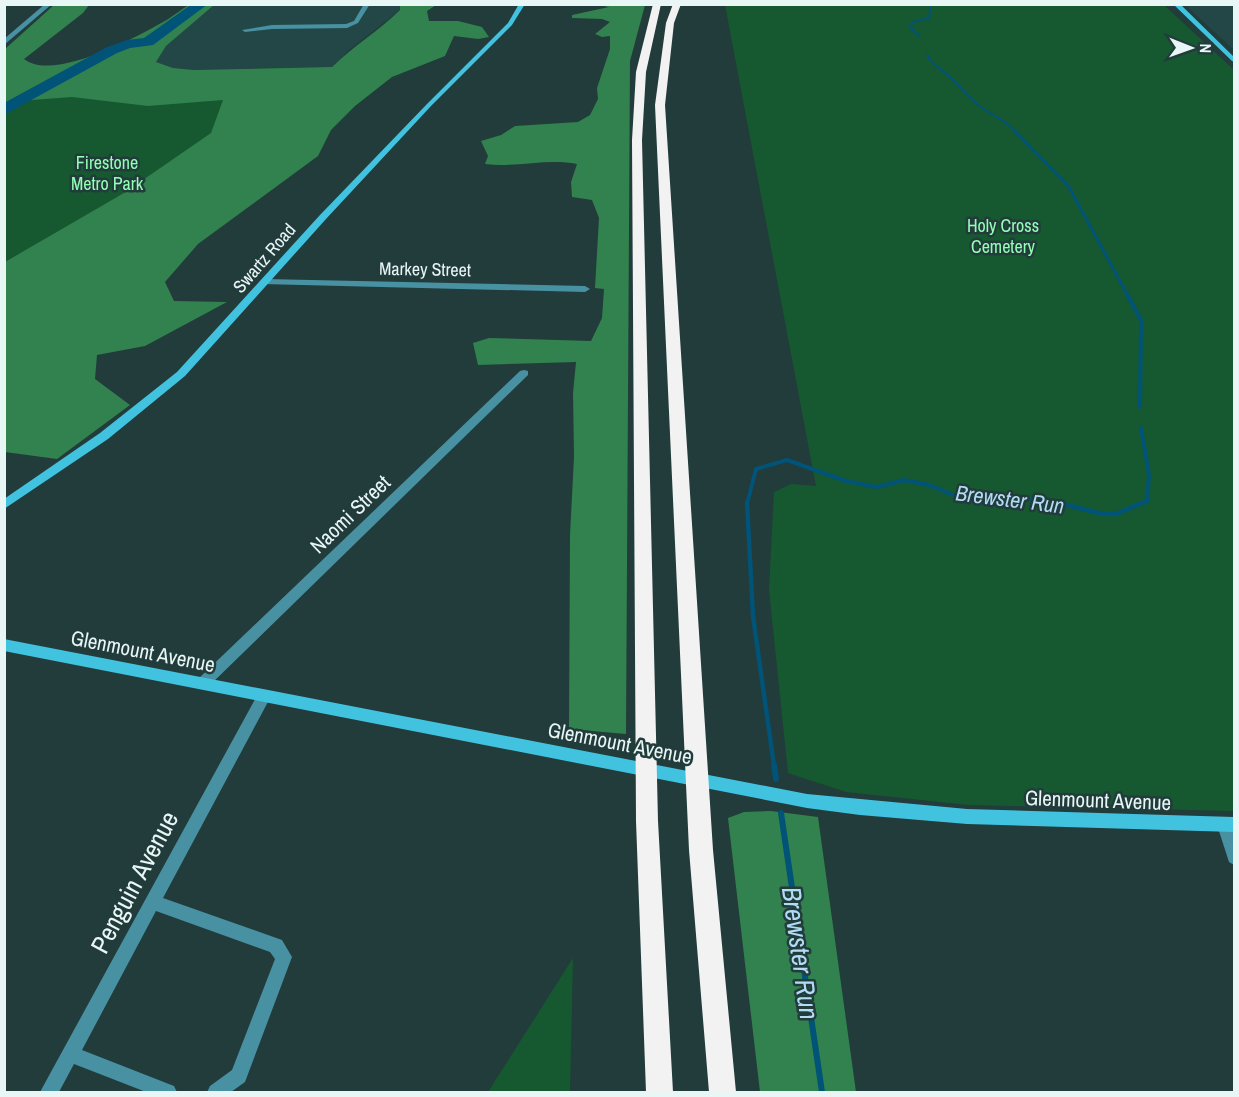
<svg xmlns="http://www.w3.org/2000/svg" width="1239" height="1097" font-family="'Archivo Narrow',sans-serif">
<style>
.built{fill:#234746}
.green{fill:#165930}
.forest{fill:#31824e}
.lines{fill:none;stroke-linecap:round;stroke-linejoin:round}
.stream-far4{stroke:#015377;stroke-width:2}
.stream-far3{stroke:#015377;stroke-width:3}
.stream-far2{stroke:#015377;stroke-width:4}
.stream-far1{stroke:#015377;stroke-width:4.5}
.stream{stroke:#015377;stroke-width:6}
.river{fill:#015377;fill-rule:evenodd}
.street{fill:#4791a2;fill-rule:evenodd}
.secondary{fill:#41c3e0;fill-rule:evenodd}
.highway{fill:#f2f2f2;fill-rule:evenodd}
.labels{text-anchor:middle;dominant-baseline:central;stroke-width:5;stroke-linejoin:round;paint-order:stroke}
.far-park-label{font-size:18px;fill:#94feb4;stroke:#223b3b}
.far-street-label{font-size:18px;fill:#e8f6f6;stroke:#223b3b}
.street-label{font-size:21px;fill:#e8f6f6;stroke:#223b3b}
.water-label{font-size:22px;font-style:italic;fill:#b2dcf6;stroke:#223b3b}
.near-street-label{font-size:26px;fill:#e8f6f6;stroke:#223b3b}
.near-water-label{font-size:27px;font-style:italic;fill:#b2dcf6;stroke:#223b3b}
</style>
<rect width="100%" height="100%" fill="#223b3b"/>
<path class="built" d="M214,5H400V10L349,50L332,67L194,70L173,68L156,62L166,46Z
M1185,5H1234V50Z"/>
<path class="green" d="M725,5H1164L1234,70V811L968,805L846,792L788,773L769,590L774,492L791,484L816,486Z
M376,66L5,379V70H194Z
M573,958L570,1092H488Z"/>
<path class="forest" d="M54,5H89L83,13L24,59C53,82 135,38 163,22C171,18 184,7 191,4C197,2 208,4 214,5L166,46L156,62L173,68L194,70L332,67C353,46 379,31 400,10V5H436L427,11L429,21H458L482,27L489,37L478,39L454,36L445,56L392,77L355,106L331,130L318,156L198,244L165,282L174,301L227,302L145,346L97,355L95,379L130,405L57,459L5,452V262L124,193L211,133L223,100L148,106L72,97L5,102V49Z
M598,5H645L630,61L626,734L569,729L570,535L574,457L573,393L576,362L478,365L473,343L489,338L591,341L602,318L604,289L595,288L599,218L592,200L572,197L571,182L577,164C547,158 516,168 485,164L488,156L481,141L501,135L515,126L578,122L590,115L598,99L597,88L610,49V36L602,37L595,34L610,22L602,19L572,18V15L609,7Z
M771,811L818,817L856,1092H760L728,818L744,812Z"/>
<g class="lines">
<path class="stream-far4" d="M919,36L910,27L913,22L929,18L931,4
M927,54C931,65 942,69 950,77C961,87 969,98 981,107C992,115 1005,120 1015,131"/>
<path class="stream-far3" d="M1014,130L1069,187L1128,296"/>
<path class="stream-far2" d="M1127,294L1141,320L1140,407
M747,504L756,469L787,460L846,481L877,487L904,480L929,485L960,498L1006,497L1061,504
M1141,504L1147,501L1149,474L1141,428"/>
<path class="stream-far1" d="M747,502L753,616L774,766
M1055,502L1103,514H1116L1144,502"/>
<path class="stream" d="M774,765L776,779
M781,813L822,1092"/>
<path class="river" d="M192,4H208L153,45L130,48L117,53L4,115V103L107,47L127,40L144,38Z"/>
<path class="street" d="M45,4H52L4,45V39Z
M364,4H370L358,23L347,28L272,29L245,32L242,30L272,25L346,24L354,21Z
M265,279L585,286L590,289L585,292L262,284V280Z
M524,370L528,371V375L208,687L203,689L198,687L196,683L198,679L520,371Z
M264,690L269,692L271,696L269,700L163,898L282,940L292,957L245,1082L231,1092H207L210,1086L232,1070L275,959L270,952L156,911L82,1050L174,1086L177,1092H146L74,1064L59,1092H40L259,692Z
M1225,817L1230,820L1234,832V865L1229,862L1217,825L1220,820Z"/>
<path class="secondary" d="M519,4H525L512,25L431,106L326,219L185,376L108,439L4,509V499L100,433L177,372L320,215L427,104L508,23Z
M1173,4H1180L1234,57V62L1232,61Z
M4,639L807,794L967,809L1234,817V832L967,824L860,815L807,808L4,651Z"/>
<path class="highway" d="M653,4H661L646,72L642,140L658,821L673,1092H646L636,821L632,140L636,72Z
M673,4H681L674,23L665,105L713,850L736,1092H709L689,850L655,105L666,23Z"/>
</g>
<g class="labels">
<g class="far-park-label">
<text x="107" y="162">Firestone<tspan x="107" dy="21">Metro Park</tspan></text>
<text x="1003" y="225">Holy Cross<tspan x="1003" dy="21">Cemetery</tspan></text>
</g>
<g class="far-street-label">
<text transform="translate(264 258) rotate(-49)">Swartz Road</text>
<text transform="translate(425 269) rotate(1)">Markey Street</text>
</g>
<g class="street-label">
<text transform="translate(350 514) rotate(-44)">Naomi Street</text>
<text transform="translate(143 651) rotate(11)">Glenmount Avenue</text>
<text transform="translate(620 743) rotate(11)">Glenmount Avenue</text>
<text transform="translate(1098 800) rotate(2)">Glenmount Avenue</text>
</g>
<g class="water-label">
<text transform="translate(1010 499) rotate(7)">Brewster Run</text>
</g>
<g class="near-street-label">
<text transform="translate(134 882) rotate(-62)">Penguin Avenue</text>
</g>
<g class="near-water-label">
<text transform="translate(801 953) rotate(82)">Brewster Run</text>
</g>
</g>
<rect width="1239" height="1097" fill="none" stroke="#e8f6f6" stroke-width="12"/>
<g transform="translate(1191 48) rotate(91)" stroke="#223b3b" stroke-width="4.5" paint-order="stroke">
<path d="M0-4.5L10 22L0 15L-10 22Z" fill="#e8f6f6"/>
<text y="-9" font-size="16" font-weight="bold" text-anchor="middle" fill="#e8f6f6">N</text>
</g>
</svg>
